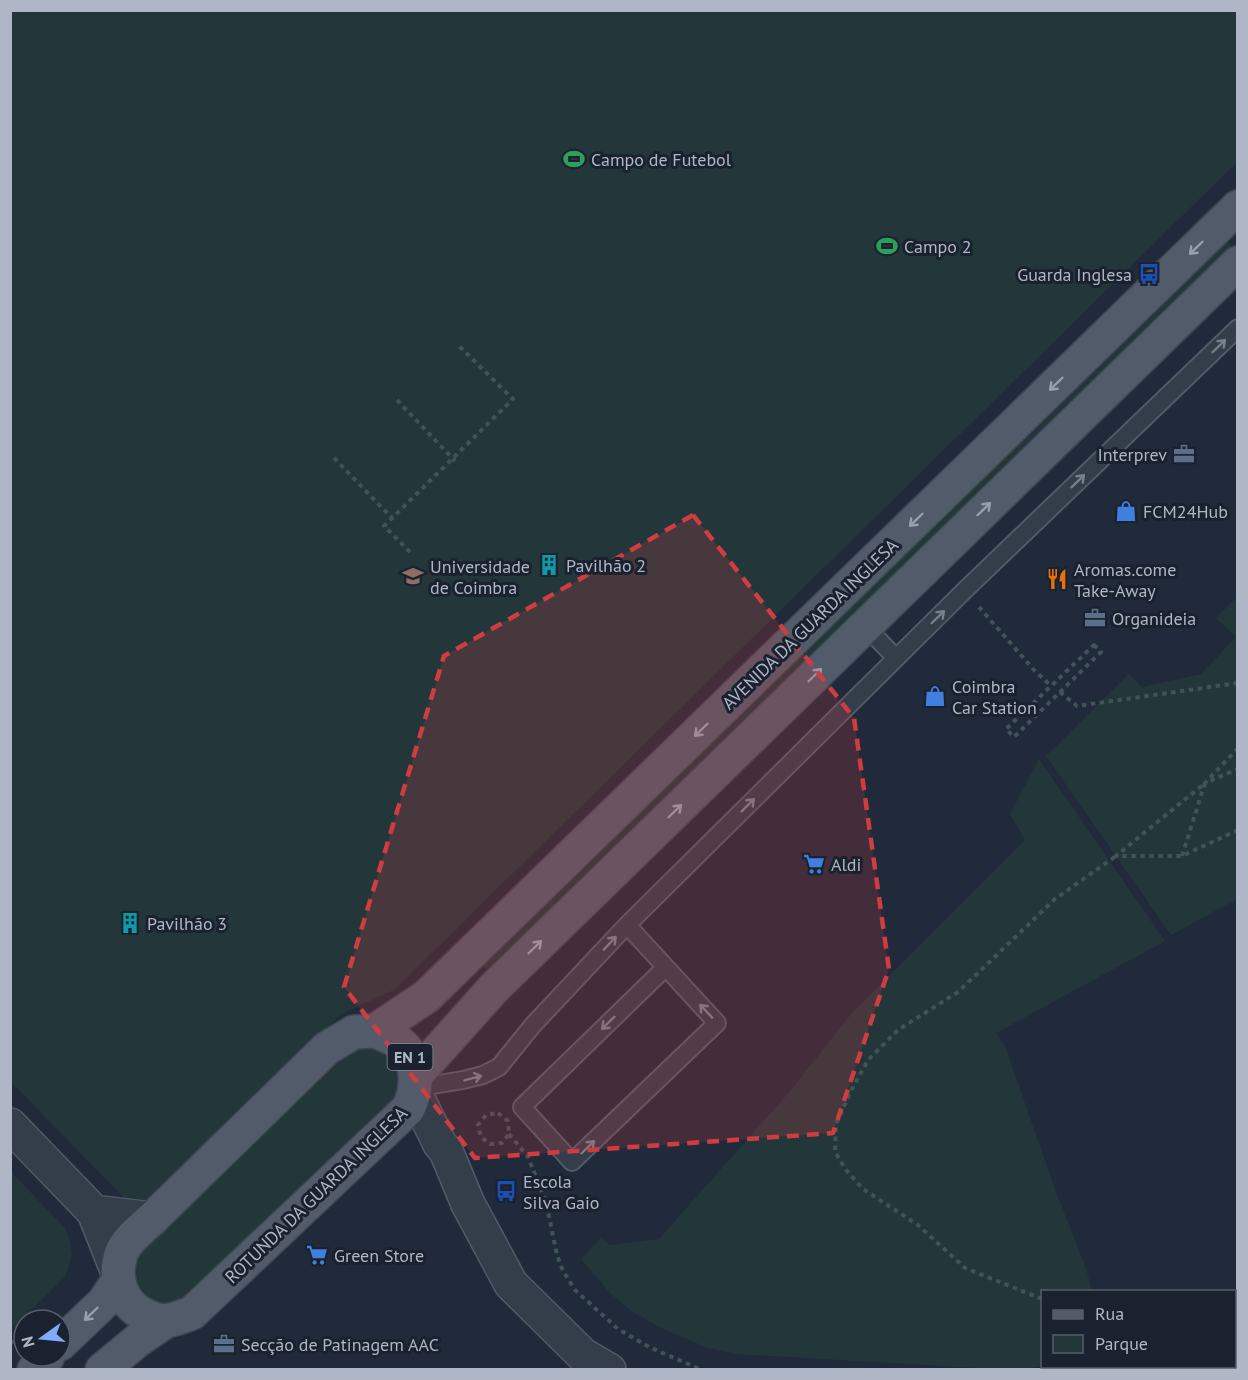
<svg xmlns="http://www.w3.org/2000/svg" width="1248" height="1380" font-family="'PT Sans',sans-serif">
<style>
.green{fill:#23373b}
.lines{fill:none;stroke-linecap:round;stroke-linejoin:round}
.service-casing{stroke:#525a68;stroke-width:20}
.minor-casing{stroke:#525a68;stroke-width:36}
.tertiary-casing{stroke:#525a68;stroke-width:36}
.primary-casing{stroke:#3e4653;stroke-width:36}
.path{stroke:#405458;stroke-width:4;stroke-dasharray:4.5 4.5;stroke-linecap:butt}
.service{stroke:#343d4a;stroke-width:16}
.minor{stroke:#343d4a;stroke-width:33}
.tertiary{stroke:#343d4a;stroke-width:33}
.primary{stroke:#525b6a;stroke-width:33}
.oneway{stroke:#98a0af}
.oneway2{stroke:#78808e}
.marked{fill:#d03d40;fill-opacity:0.2;stroke:#d03d40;stroke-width:4.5;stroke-dasharray:12 8;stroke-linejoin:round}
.labels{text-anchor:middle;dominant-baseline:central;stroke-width:6;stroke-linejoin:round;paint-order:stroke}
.shield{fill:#1a222f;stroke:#828a99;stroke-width:1.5}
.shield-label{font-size:16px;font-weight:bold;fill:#afb7c6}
.poi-label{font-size:18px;fill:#afb7c6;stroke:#1a222f;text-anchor:start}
.street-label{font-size:18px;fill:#afb7c6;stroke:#1a222f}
</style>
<rect width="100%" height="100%" fill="#212a3a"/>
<path class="green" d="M10,11H1237V162L394,990L341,1014L149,1202L130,1204L11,1082Z
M1226,240L1232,247L489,972L482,965Z
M1237,597V899L1171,935L1046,756L1129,674L1142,687L1201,674L1236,637L1216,618Z
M1039,759L1165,941L996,1033L1005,1046L1056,1192L1086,1268L1092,1291L1042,1292V1366L1021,1369H996L736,1354L708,1348L659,1327L631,1311L610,1293L581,1259L601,1238L609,1245L659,1239L791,1090L851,1014L1025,840L1010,814Z
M366,1046C396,1053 407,1075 391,1103L188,1300C181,1301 171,1305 164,1304C160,1303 155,1301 151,1298C134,1286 133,1268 141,1251L343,1053Z
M11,1172L65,1228L70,1241L72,1255L65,1277L11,1330Z
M1111,1366L1112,1369L1048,1370V1367Z"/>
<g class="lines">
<defs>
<path id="service" d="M865,626L896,658
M627,925L717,1023L572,1162L522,1107L665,968
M415,1088L463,1080L483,1075L499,1067L533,1025L627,925L965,590L1238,328"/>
<path id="minor" d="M415,1093L440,1144L446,1151L468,1204L511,1284L583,1355L609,1370"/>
<path id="tertiary" d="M10,1125L94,1212L117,1270
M94,1212L152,1219"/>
<path id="primary" d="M375,1031L427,996L1238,207
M375,1031C382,1034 390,1037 397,1041C419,1056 419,1088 408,1109L192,1313C184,1316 174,1320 165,1321C160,1321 152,1319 147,1316C122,1305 113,1280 121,1254C126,1240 141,1229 152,1219L327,1048L354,1032Z
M416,1075L494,988L1238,263
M60,1344L104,1302L118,1281
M34,1370L48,1356
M102,1370L138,1340L166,1321"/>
</defs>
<use href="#service" class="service-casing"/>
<use href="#minor" class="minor-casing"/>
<use href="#tertiary" class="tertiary-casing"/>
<use href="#primary" class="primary-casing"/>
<path class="path" d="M397,400L455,461
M334,458L392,518
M410,552L384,526L513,399L458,345
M979,607L1034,670L1051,686
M1094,645L1101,652L1014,737L1006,729Z
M1060,692L1077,706L1238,683
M1238,748L1205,783L1238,769
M1182,856L1205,783L1116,856H1182L1238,830
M498,1113L508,1121L509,1134L502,1143L490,1144L481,1137L478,1125L486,1115Z
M509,1134L528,1157L546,1202L557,1255L563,1271L575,1290L618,1329L649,1347L702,1370
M1042,1299L965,1268L918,1225L863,1189L846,1170L835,1152L836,1124L852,1089L868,1060L898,1030L958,992L1055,899L1116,856
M10,1344L24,1331
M1079,1370L1082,1366
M1232,1370L1238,1366"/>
<use href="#service" class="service"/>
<use href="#minor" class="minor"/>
<use href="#tertiary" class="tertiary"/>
<use href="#primary" class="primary"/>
</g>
<defs><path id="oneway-shaft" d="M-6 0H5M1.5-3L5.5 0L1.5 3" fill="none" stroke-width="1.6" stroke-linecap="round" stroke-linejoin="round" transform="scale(1.5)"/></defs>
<g class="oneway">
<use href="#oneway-shaft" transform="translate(1196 248) rotate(136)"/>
<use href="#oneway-shaft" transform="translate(1056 384) rotate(136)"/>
<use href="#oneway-shaft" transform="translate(984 509) rotate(-44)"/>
<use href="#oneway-shaft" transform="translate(916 520) rotate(136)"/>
<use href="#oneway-shaft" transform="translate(815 675) rotate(-44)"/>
<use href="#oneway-shaft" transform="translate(701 730) rotate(136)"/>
<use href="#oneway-shaft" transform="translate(675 811) rotate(-44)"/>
<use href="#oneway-shaft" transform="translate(535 947) rotate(-44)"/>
<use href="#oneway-shaft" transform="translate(91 1314) rotate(136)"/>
</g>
<g class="oneway2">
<use href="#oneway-shaft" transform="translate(1219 346) rotate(-44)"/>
<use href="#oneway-shaft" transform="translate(1078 481) rotate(-44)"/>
<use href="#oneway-shaft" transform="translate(938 617) rotate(-44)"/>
<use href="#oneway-shaft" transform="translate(748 805) rotate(-45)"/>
<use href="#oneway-shaft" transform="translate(610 943) rotate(-47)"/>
<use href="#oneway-shaft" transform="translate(706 1011) rotate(-133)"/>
<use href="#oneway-shaft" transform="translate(608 1023) rotate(136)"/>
<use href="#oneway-shaft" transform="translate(473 1078) rotate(-15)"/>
<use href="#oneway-shaft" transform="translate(588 1147) rotate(-44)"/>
</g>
<path class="marked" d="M693,515L854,718L889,969L833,1133L475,1158L344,987L444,656Z"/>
<defs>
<symbol id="stadium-bare" viewBox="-9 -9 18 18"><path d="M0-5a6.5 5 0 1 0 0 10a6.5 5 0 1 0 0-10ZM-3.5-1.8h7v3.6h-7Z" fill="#2e9e5b" stroke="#1a222f" stroke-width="2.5" paint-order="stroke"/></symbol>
<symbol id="bus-bare" viewBox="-9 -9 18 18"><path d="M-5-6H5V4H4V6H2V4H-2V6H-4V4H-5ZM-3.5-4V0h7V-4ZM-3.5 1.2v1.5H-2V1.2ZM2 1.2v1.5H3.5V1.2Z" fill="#1a4fb4" stroke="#1a222f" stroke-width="2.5" paint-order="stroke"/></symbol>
<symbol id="office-bare" viewBox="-9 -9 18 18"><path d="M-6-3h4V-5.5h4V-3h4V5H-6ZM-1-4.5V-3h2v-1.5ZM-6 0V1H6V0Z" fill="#5c6f8a" stroke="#1a222f" stroke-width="2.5" paint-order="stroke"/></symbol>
<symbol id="shop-bare" viewBox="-9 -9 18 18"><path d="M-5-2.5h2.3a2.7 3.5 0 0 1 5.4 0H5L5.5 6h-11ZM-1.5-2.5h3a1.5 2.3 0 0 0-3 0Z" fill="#3f7fe0" stroke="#1a222f" stroke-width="2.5" paint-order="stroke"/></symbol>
<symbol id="building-bare" viewBox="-9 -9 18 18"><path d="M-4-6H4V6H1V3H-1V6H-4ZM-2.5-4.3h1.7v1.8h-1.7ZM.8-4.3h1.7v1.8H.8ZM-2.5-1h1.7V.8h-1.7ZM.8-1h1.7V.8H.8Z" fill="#0f9aa8" stroke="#1a222f" stroke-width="2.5" paint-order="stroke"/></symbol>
<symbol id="university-bare" viewBox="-9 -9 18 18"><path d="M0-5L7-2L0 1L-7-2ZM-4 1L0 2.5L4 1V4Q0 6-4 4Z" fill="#8d6e63" stroke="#1a222f" stroke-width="2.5" paint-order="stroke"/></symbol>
<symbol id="restaurant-bare" viewBox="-9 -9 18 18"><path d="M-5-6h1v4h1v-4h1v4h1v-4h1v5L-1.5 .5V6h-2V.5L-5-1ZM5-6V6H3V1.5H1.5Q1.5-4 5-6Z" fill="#e8710a" stroke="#1a222f" stroke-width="2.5" paint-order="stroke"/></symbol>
<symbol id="supermarket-bare" viewBox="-9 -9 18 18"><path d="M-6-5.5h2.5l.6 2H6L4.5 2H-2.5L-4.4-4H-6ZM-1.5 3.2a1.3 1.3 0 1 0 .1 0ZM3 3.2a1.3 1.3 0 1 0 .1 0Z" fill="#3f7fe0" stroke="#1a222f" stroke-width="2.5" paint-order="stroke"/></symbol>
</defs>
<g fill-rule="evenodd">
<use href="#stadium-bare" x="559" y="144" width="30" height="30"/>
<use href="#stadium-bare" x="872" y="231" width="30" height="30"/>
<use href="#bus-bare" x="1134" y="259" width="30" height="30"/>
<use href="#office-bare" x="1169" y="439" width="30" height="30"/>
<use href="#shop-bare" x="1111" y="496" width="30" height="30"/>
<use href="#building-bare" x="534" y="550" width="30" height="30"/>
<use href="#university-bare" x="398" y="561" width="30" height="30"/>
<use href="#restaurant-bare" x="1042" y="564" width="30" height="30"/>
<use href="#office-bare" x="1080" y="603" width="30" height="30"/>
<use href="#shop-bare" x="920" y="681" width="30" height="30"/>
<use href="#supermarket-bare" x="799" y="849" width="30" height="30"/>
<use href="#building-bare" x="115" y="908" width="30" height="30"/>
<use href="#bus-bare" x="491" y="1176" width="30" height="30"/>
<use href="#supermarket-bare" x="302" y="1240" width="30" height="30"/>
<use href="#office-bare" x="209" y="1329" width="30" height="30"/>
</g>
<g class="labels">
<rect class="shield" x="387.5" y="1044" width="45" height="26" rx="4.5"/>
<g class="shield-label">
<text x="410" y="1057">EN 1</text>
</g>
<g class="poi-label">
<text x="591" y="159">Campo de Futebol</text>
<text x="904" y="246">Campo 2</text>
<text x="1132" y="274" text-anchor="end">Guarda Inglesa</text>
<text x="1167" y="454" text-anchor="end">Interprev</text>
<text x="1143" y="511">FCM24Hub</text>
<text x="566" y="565">Pavilhão 2</text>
<text x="430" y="566">Universidade<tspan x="430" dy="21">de Coimbra</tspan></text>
<text x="1074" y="569">Aromas.come<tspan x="1074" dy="21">Take-Away</tspan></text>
<text x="1112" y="618">Organideia</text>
<text x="952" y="686">Coimbra<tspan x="952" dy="21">Car Station</tspan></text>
<text x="831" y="864">Aldi</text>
<text x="147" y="923">Pavilhão 3</text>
<text x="523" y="1181">Escola<tspan x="523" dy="21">Silva Gaio</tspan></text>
<text x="334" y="1255">Green Store</text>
<text x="241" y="1344">Secção de Patinagem AAC</text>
</g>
<g class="street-label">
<text transform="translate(810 624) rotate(-44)">AVENIDA DA GUARDA INGLESA</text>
<text transform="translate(316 1195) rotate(-44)">ROTUNDA DA GUARDA INGLESA</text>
</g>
</g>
<rect width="1248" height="1380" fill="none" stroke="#afb7c6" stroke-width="24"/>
<rect x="1041" y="1290" width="195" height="78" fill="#1a222f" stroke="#565e6b" stroke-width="1.5"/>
<rect x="1053" y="1310" width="30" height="9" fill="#525b6a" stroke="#565e6b" stroke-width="1.5"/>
<text x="1095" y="1320" font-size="18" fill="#afb7c6">Rua</text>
<rect x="1053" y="1335" width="30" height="18" fill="#23373b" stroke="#565e6b" stroke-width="1.5"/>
<text x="1095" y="1350" font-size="18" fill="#afb7c6">Parque</text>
<g transform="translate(42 1338) rotate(255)"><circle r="28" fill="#1a222f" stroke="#565e6b" stroke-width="1.5"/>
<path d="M0-4.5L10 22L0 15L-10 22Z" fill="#80abfa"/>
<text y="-9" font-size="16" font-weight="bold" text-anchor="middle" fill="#afb7c6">N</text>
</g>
</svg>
